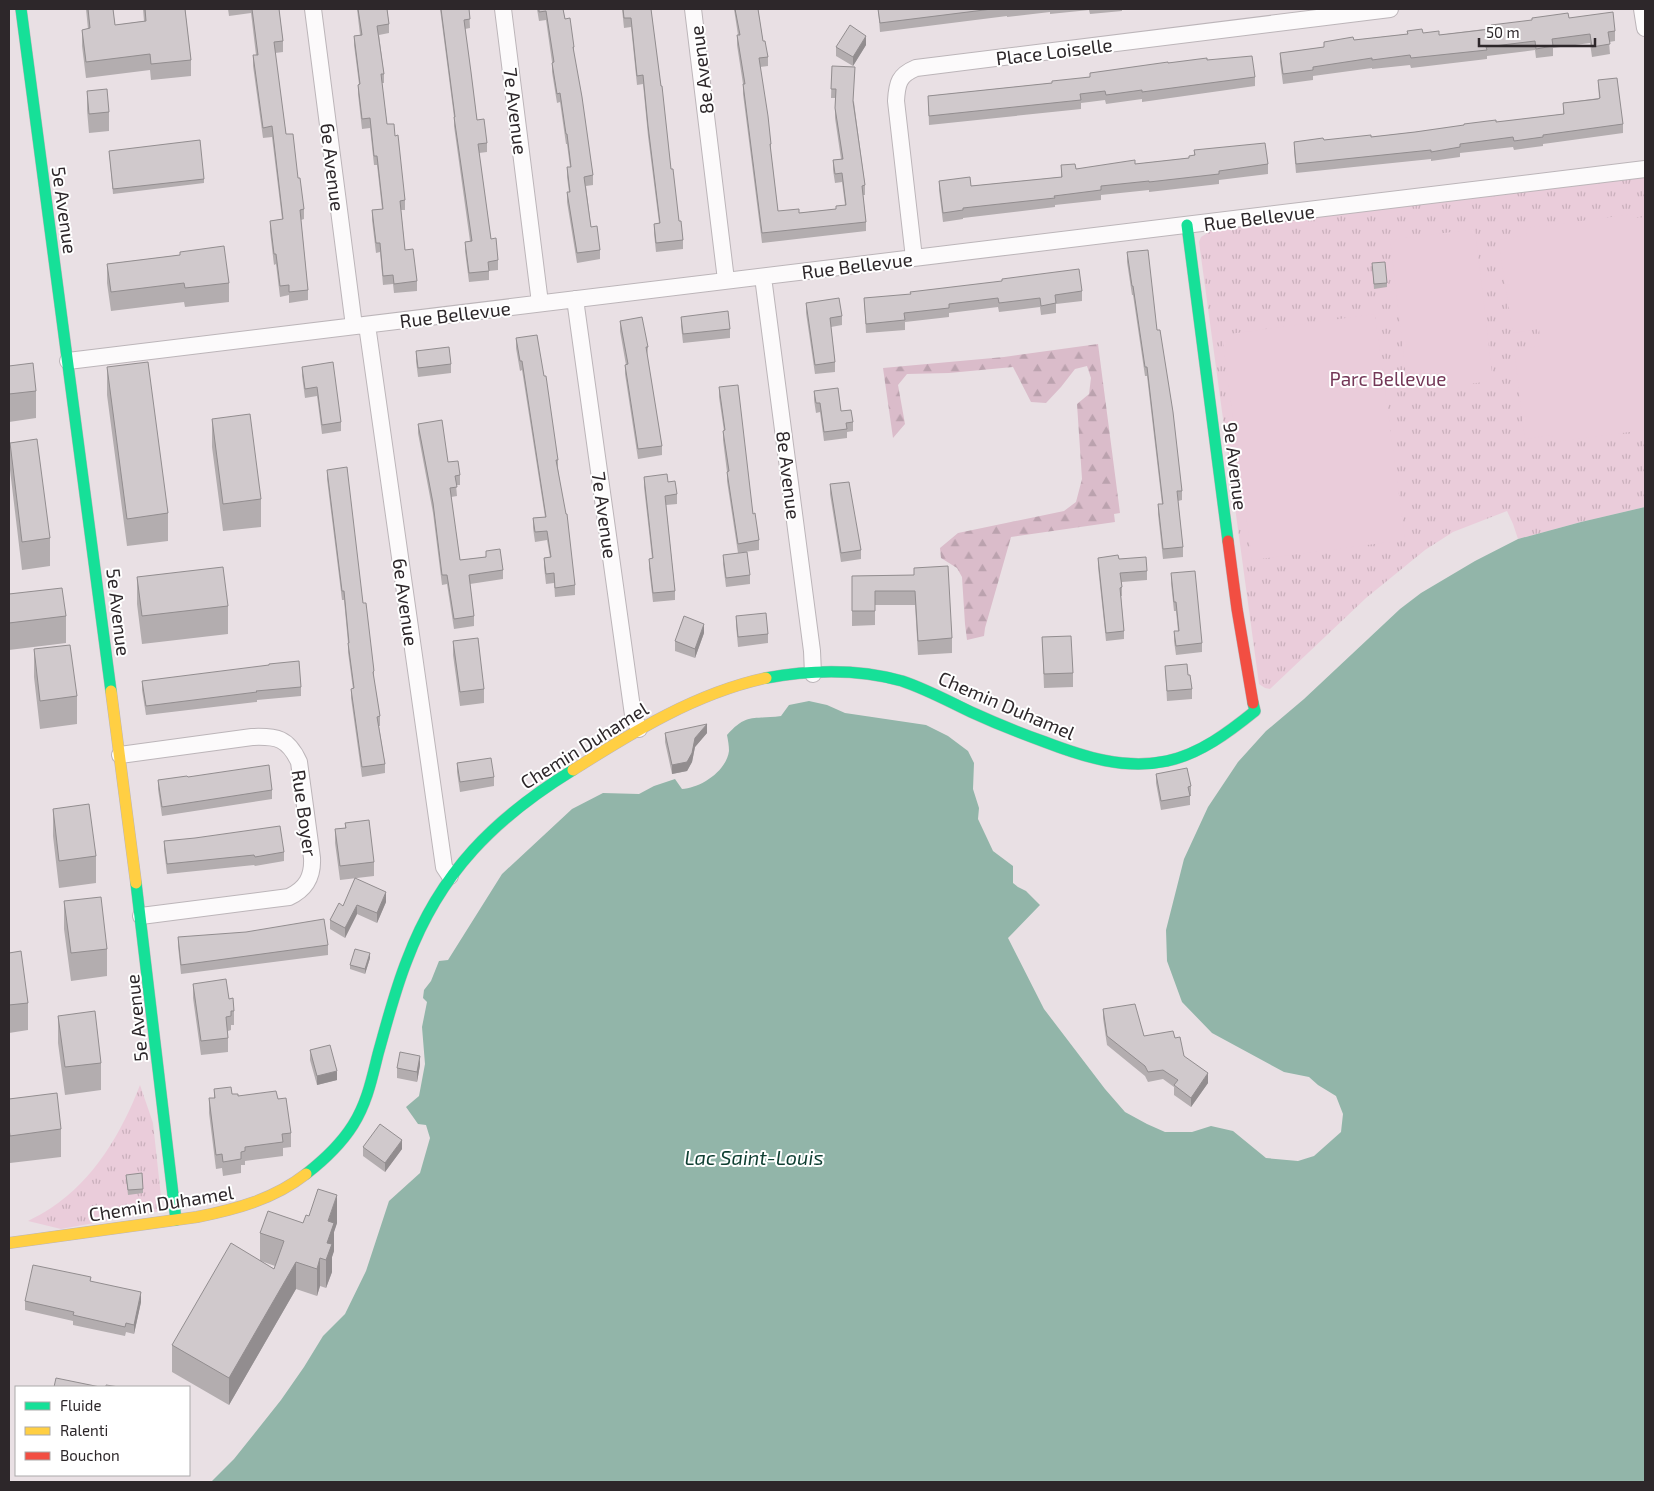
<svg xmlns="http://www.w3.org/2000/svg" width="1654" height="1491" font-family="'Exo 2',sans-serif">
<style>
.forest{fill:url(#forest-firs)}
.park{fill:url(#park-tufts)}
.pitch{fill:#eaccda}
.water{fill:#92b5a9}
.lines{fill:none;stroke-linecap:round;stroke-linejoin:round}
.street-casing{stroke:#bcb5b9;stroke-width:18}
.fast-casing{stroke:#bcb5b9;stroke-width:12}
.slow-casing{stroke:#bcb5b9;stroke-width:12}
.jam-casing{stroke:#bcb5b9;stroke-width:12}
.street{stroke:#fcfafb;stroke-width:16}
.fast{stroke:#16e098;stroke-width:11}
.slow{stroke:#ffcf43;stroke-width:11}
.jam{stroke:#f24e42;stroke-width:11}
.wall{fill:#b3adaf;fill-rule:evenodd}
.shaded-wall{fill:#928d8f}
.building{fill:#d0c9cc;stroke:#928d8f}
.labels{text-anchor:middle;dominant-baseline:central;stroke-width:4;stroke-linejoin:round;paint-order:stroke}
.street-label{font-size:19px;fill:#2d272a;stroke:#fff}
.park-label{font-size:19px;fill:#743858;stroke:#fff}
.water-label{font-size:20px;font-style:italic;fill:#0f3f32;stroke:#fff}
</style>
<defs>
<pattern id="forest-firs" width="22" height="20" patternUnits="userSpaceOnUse" patternTransform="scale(1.25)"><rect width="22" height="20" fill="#dabcca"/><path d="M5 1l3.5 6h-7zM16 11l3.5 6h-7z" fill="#bba2ae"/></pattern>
<pattern id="park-tufts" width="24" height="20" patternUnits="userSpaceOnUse" patternTransform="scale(1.25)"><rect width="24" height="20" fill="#eaccda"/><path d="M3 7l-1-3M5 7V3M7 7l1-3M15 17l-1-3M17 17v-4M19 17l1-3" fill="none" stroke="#c9afbb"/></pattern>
</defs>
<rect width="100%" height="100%" fill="#e9e0e4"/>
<path class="forest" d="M1098,344L1120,513L1114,514L1115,522L1011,537L985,628L984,636L967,640L965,624L962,577L957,568L941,558L940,548L958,533L1064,511L1076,502L1082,479L1077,404L1089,394L1091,378L1087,366L1075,369L1061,387L1046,403L1031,402L1013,367L949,373L907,374L898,385L905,424L893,438L883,368L1004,357Z"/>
<path class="park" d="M1645,176V507L1581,522L1518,539L1513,524L1507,511L1453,532L1425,550L1366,598L1270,689L1265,688L1259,684L1199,242L1201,237L1214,229L1460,200Z
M140,1085L153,1123L162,1206L161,1211L61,1229L28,1221C35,1217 44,1213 51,1208C94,1180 122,1132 140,1085Z"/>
<path class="pitch" d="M1635,214L1636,218L1645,217V430L1553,442L1552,435L1525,439L1514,350L1541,346L1539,329L1513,333L1498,240L1527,235L1526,228Z
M1475,229L1493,381L1408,391L1390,240Z
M1375,314L1405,540L1252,560L1222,335Z"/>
<path class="water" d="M1645,507V1482H211L234,1459L281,1400L304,1367L323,1336L345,1314L366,1271L389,1201L420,1173L430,1138L426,1125L418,1124L406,1107L419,1096L425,1064L422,1027L427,1002L423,998L424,990L431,981L439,961L448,960L502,874L572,809L603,793L639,794L654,786L675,779L682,789C700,788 726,772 729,751C729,746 728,740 727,735C747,712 754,720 781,716L789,705L809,701L827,705L845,713L926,725L948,736L968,751L974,763L973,789L979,808L978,819L993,851L1013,866V883L1018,887L1026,891L1040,905L1008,938L1044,1009L1105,1089L1125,1112L1147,1124L1165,1132H1192L1211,1126L1233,1131L1266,1158L1298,1161L1314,1156L1341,1132L1343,1114L1336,1096L1318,1085L1309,1077L1284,1072L1212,1033L1182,1002L1167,961L1166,930L1184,859L1208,807L1238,762L1266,731L1304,699L1400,609L1421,593L1475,561L1518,539L1581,522Z"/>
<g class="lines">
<defs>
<path id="street" d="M313,9L354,326
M503,9L540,303
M693,9L726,280
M1642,9L1645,28
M914,258L896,101C897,83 899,75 916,68L1390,9
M763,277L812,651L813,674
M575,299L633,715L639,729
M367,325L444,867L450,876
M68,361L1645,169
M120,755L252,737C277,736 288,738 299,762L312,858C313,877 306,889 289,897L141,916"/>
<path id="fast" d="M21,9L111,691
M1187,225L1228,541
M766,678C810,670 859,669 902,681C926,689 948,701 971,712C995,723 1020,733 1045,742C1084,757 1125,770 1167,761C1200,754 1229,732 1255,711L1253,703
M136,883L176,1220
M306,1174C324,1160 341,1144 353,1125C367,1103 372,1078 378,1054C387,1022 395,990 407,960C440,872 495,818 573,770"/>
<path id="slow" d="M111,691L136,883
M573,770C633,732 696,693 766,678
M9,1243L197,1217C237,1209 274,1199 306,1174"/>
<path id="jam" d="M1228,541L1237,609L1253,703"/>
</defs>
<use href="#street" class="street-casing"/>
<use href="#fast" class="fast-casing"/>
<use href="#slow" class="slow-casing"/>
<use href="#jam" class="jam-casing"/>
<use href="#street" class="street"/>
<use href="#fast" class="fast"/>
<use href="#slow" class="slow"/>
<use href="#jam" class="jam"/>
</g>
<path class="wall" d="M86,9H113L115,25L144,21L143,9H185L191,60V76L151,80L150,70L86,78L82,46V30L88,29Z
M228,9H279L283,41V52L275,53L286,134L298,178L304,209V219L301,220L308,290V300L289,303V295L280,297L276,264L274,265L270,231V221L282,219L272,137L263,138L253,66V55H256L251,13L229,16Z
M357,9H387L389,24V33L379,35L384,74V83H382L387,124L405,200V210H401L405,250L417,281V291L394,293L393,284L383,285L380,252L376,253L372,220V210L382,209L377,165H374L370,128L362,129L358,94V85L359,84L354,45V36L360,35Z
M440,9H469L470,28L465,29L477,120L487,143V152L479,153L491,239L498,260V270L489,271V280L469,282L465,251V242L470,241L454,126V117Z
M537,9H563L565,19L574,47V56L593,175V185L586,186L591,227L600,250V259L577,263L567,202V192H569L567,177V167H570L567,144H566L560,102L557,103L552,72V62L546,20L539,21Z
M622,9H651L671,169L679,221L683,240V249L656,252L654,233V224L659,223L648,136L643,84L637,85L631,27L624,28Z
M734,9H758L763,41L768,57V66L760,67L771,144V154L778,211L799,213L836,209L845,205L842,182L835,183L833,170V160L841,159L835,118V98H831L832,66L854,102L865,185V195H863L866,222V231L762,243L743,94V84L737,45V35H738Z
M878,9H1127H1122V11L1090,14L1089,10L1050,14V12L1007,17V16L880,32Z
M1569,18L1615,31V41L1609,42L1610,54L1592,57L1590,43L1553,48V56L1536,58L1535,50L1487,56V59L1411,68L1410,65L1372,69V68L1313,76V80L1283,84L1280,62V53L1324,47V42L1354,40L1407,34V31L1439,35Z
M866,45L853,66L836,56V47Z
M1207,60L1255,77V86L1142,102V99L1106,104L1105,100L1081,103V109L929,125L928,96L1052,83L1090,77V73L1168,63Z
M1598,80L1623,124V133L1543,144V146L1514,150L1513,147L1460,153V157L1431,161V159L1296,173L1294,151V142L1371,137L1415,132L1563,114V103L1599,98Z
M87,91L109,112V131L89,133L87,110Z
M1194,150L1268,164V174L1219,180V184L1149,192V190L1101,195V200L1055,205V207L963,218V219L943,222L939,190V181L971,186L1061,177V165L1076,169L1135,164L1189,158L1194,155Z
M109,151L204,179V183L113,194Z
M180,252L229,283V302L185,307L184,302L111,311L107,283V264L180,255Z
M1127,252L1157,330L1182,491V500L1178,501L1183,547V557L1163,559L1158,514V504H1162L1147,376H1145L1133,295H1132L1127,262Z
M1372,263L1387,283V287L1374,289Z
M1082,291V301L1056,304V313L1041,315L1040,307L999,312L998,307L949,313V317L905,322V330L866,333L864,298Z
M806,303L842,316V325L831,327L835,362V372L815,374L806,313Z
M681,317L730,329V338L683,343L681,326Z
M620,321L648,347L647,357L662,446V455L638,459L625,374V365H626L620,331Z
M516,338L558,460V469L575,585V595L555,597L554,583L546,584L544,567V558L550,557L547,540L535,542L533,528V518L545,517L522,370L520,371L516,348Z
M416,351L451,364V373L418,377L416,361Z
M9,366L36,391V418L9,422Z
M107,367L168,513V541L127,546L107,395Z
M302,367L341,422V431L322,434L317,396L305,398L302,376Z
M719,387L753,514L759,540V550L738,553L727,481V472L723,440V431H724L719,397Z
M814,391L841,411L853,422V431L847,432V438L824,441L820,412L816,413L814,400Z
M212,419L261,499V527L223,531L212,447Z
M418,424L448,462L460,475V485H456L457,496L451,497L460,560L486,557V551L503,570V579L470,584L474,616V626L454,629L447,584L442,585L433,513L418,433Z
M10,443L50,538V566L22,570L10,470Z
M327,470L363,603L374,671V680L380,716V726H379L385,764V773L362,777L351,698V689H353L348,652V643L344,600H342L327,479Z
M644,477L668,482L677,494V504L666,505L675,591V600L653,602L649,568V559L652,558L644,487Z
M830,484L861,550V559L841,562L830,494Z
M723,555L750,575V584L726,587L723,564Z
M1098,558L1119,559L1147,571V580L1122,582V596H1121L1124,631V639L1106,641L1098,567Z
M914,568L952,638V653L918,655L915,605H875V625L852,626V576L914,575Z
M1171,573L1202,643V652L1176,655L1174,641V631H1178L1176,611H1174L1171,583Z
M137,577L228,606V634L142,644L137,604Z
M9,594L66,616V643L9,650Z
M736,616L768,634V643L738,647L736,625Z
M704,633L695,658L675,651V641Z
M1042,637L1073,673V687L1044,688Z
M453,641L484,689V703L460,706L453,655Z
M34,649L77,696V724L40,729L34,677Z
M1165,666L1188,675L1192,689V699L1167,701Z
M142,681L301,687V696L257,700V702L146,715L142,690Z
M665,733H707L695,747L692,762L687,771L672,774L665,742Z
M457,763L494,777V786L460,792L457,772Z
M1156,774L1191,786V796H1190V805L1161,810L1156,783Z
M188,777L272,790V799L162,816L158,789V780Z
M53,809L96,856V883L59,888L53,836Z
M345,823L374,862V876L340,880L335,843V829L345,828Z
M164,841L284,852V861L255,866L254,865L167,874L164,850Z
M64,901L107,949V976L71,981L64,929Z
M386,902L377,923L357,914L345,938L330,929V920L343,906Z
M178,937L328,945V955L181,974L178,946Z
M9,953L28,1003V1030L9,1033Z
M370,958L365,974L350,969V965Z
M193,984L229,999L234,1011V1025H231V1030L228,1031V1052L201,1055L193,998Z
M1103,1009L1144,1036L1175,1038L1184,1056L1208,1083L1191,1107L1174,1095V1087L1163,1079L1148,1082L1145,1076L1107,1045L1103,1018Z
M58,1016L101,1063V1090L65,1095L58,1043Z
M310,1050L337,1080L317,1085L310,1060Z
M420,1065L417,1082L397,1078V1068Z
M214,1089L238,1096L278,1099L291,1133V1147L283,1148V1156L245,1161V1165H241V1173L223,1176L222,1168L216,1169L209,1113V1098H214Z
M9,1099L61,1129V1157L10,1163L9,1156Z
M363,1147L402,1149L385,1172L363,1156Z
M126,1175L143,1189V1193L128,1195Z
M303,1223H337L334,1232V1251L332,1257V1272L326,1288L320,1286L317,1296L296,1289L229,1405L172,1372V1345L260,1260V1233ZM261,1261L275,1266L274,1269Z
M91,1281L141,1302L134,1334L126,1332L125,1336L73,1325V1321L25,1310V1301Z"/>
<path class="shaded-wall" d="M866,36V45L853,66V57Z
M704,624V633L695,658V649Z
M707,724V733L695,747L692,762L687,771L672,774V765Z
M386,892V902L377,923V913Z
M357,905V914L345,938V928Z
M370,953V958L365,974V969Z
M420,1056V1065L417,1082V1072Z
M337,1071V1080L317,1085V1076Z
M1208,1073V1083L1191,1107V1098Z
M402,1140V1149L385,1172V1163Z
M337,1195V1223L334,1232V1251L332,1257V1272L326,1288V1260L328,1221Z
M320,1258V1286L317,1296V1269Z
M296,1262V1289L229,1405V1378Z
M141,1292V1302L134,1334V1325Z"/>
<path class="building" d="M88,9H113L115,25L146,21L145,9H185L191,60L151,64L150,54L86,62L82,30L90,28Z
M252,9H279L283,41L274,42L286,134H293L298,178H300L304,209L300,210L308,290L289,292V285L280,286L276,254H274L270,221L283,219L272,126L263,128L253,55H258Z
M358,9H387L389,24L377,26L384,74H381L387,124H394L395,136L398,135L405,200L400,201L405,250L413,249L417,281L394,284L393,275L383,276L380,243H376L372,210L383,209L377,156H374L370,118L362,119L358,85L360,84L354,36L362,35Z
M441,9H469L470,19L464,20L471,72L477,120L484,119L487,143L478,144L491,239L496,238L498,260L488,262L489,271L469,273L465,242L472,241L454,117H455Z
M539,9H563L565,19L570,18L574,47H573L582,97L593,175L584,177L591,227L597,226L600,250L577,253L567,192H570L567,167H571L567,134H566L560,93L557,94L552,63L554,62L546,11L539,12Z
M623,9H651L661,86H662L671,169H673L679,221H681L683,240L656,243L654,224L660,223L648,126L643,75L637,76L631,18H624Z
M735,9H758L763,41H765L768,57L759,58L768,116L771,144H770L778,211L799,209V213L836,209V206L846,205L842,173L835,174L833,160L843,159L835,108L836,89H831L832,66L855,67L853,101L865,185L862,186L866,222L762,233L743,84H745L737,35H740Z
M878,9H992L880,23Z
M1613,12L1615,31L1608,32L1610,44L1592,47L1590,34L1552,39L1553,46L1536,49L1535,41L1486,47L1487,50L1411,58L1410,55L1372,60V58L1313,67V70L1283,74L1280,53L1324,47V42L1353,37L1354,40L1408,34L1407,31L1422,29L1423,33L1439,31V35L1491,29V25L1532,20V18L1568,13L1569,18Z
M850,25L866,36L853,57L836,47Z
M1252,56L1255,77L1142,92V90L1106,95L1105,91L1080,94L1081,100L929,116L928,96L1052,83V81L1090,77V73L1168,62V63L1207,58V60Z
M1617,78L1623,124L1543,135V137L1514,141L1513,137L1460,144V147L1431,152V150L1296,164L1294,142L1323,138L1324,140L1371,135V137L1415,132L1464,125V124L1496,120V122L1564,114L1563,103L1598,99L1600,98L1598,80Z
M107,89L109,112L89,114L87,91Z
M200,140L204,179L113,189L109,151Z
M1265,143L1268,164L1219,171V174L1149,182V181L1101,186V190L1054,196L1055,198L963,208V210L943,213L939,181L970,177L971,186L1062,177L1061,165L1075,164L1076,169L1135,160V164L1189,158V156L1195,155L1194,150Z
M224,246L229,283L185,288L184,283L111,292L107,264L180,255V252Z
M1148,250L1157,330H1160L1173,412L1182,491H1177L1183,547L1163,549L1158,504H1163L1147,367H1145L1133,286H1132L1127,252Z
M1385,262L1387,283L1374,284L1372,263Z
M1079,269L1082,291L1055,295L1056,303L1041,306L1040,298L999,303L998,298L949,304V308L904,313L905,320L866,324L864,298L911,294L910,292L1002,281V279Z
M839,298L842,316L830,318L835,362L815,365L806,303Z
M728,311L730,329L683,334L681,317Z
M642,317L648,347H646L662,446L638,449L625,365L628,364L620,321Z
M537,335L544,376H546L558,460H556L566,514H567L575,585L555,588L554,573L546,574L544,558L551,557L547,531L535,532L533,518L546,517L522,361H520L516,338Z
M449,347L451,364L418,368L416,351Z
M148,362L168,513L127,519L107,367Z
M333,362L341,422L322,425L317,387L305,389L302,367Z
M33,363L36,391L9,394V366Z
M738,385L753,514L755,513L759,540L738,544L727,472L729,471L723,431L725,430L719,387Z
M838,388L841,411L851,410L853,422L846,423L847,429L824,432L820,403H816L814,391Z
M250,414L261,499L223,504L212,419Z
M442,420L448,462L458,461L460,475L455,476L457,487L450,488L460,560L486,557V551L500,549L503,570L469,575L474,616L454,619L447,575H442L433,503L418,424Z
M37,439L50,538L22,542L10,443Z
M347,467L363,603H366L374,671L373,672L380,716L377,717L385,764L362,767L351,689L354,688L348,643H349L344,591H342L327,470Z
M667,474L668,482L675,481L677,494L665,496L675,591L653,593L649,559L653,558L644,477Z
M849,482L861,550L841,553L830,484Z
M747,552L750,575L726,578L723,555Z
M1118,555L1119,559L1146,557L1147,571L1120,573L1122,587L1120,588L1124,631L1106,633L1098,558Z
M948,566L952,638L918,641L915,591H875V611H852V576L914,575V568Z
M223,567L228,606L142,616L137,577Z
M1195,571L1202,643L1176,646L1174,631H1179L1176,602H1174L1171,573Z
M62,588L66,616L9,623V594Z
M766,613L768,634L738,637L736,616Z
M684,616L704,624L695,649L675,641Z
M1071,636L1073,673L1044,674L1042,637Z
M478,638L484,689L460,692L453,641Z
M70,645L77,696L40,701L34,649Z
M299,661L301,687L256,691L257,692L146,706L142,681L269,665V664Z
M1187,664L1188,675H1190L1192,689L1167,691L1165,666Z
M707,724L695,738L692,753L687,762L672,765L665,733Z
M491,758L494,777L460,782L457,763Z
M269,765L272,790L162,807L158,780L187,776L188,777Z
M1187,768L1191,786L1188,787L1190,796L1161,801L1156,774Z
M89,804L96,856L59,861L53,809Z
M369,820L374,862L340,866L335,829L346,828L345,823Z
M280,826L284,852L255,857L254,855L167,864L164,841L195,838Z
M355,878L386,892L377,913L357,905L345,928L330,920L339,903L343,906Z
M101,897L107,949L71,953L64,901Z
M324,919L328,945L181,965L178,937L246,932Z
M355,949L370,953L365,969L350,965Z
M21,951L28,1003L9,1005V953Z
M226,979L229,999L233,998L234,1011H231V1016L226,1017L228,1038L201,1041L193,984Z
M1135,1004L1144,1036L1173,1031L1175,1038L1180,1037L1184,1056L1208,1073L1191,1098L1174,1085L1178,1080L1163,1070L1148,1072L1145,1066L1107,1036L1103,1009Z
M95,1011L101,1063L65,1067L58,1016Z
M330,1045L337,1071L317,1076L310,1050Z
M400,1052L420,1056L417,1072L397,1068Z
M231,1087L232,1094H238V1096L276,1091L278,1099L286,1098L291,1133L282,1134L283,1142L245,1147V1151L241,1152V1159L223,1162L222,1154L216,1155L209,1098H215L214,1089Z
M57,1093L61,1129L10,1136L9,1128V1099Z
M380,1124L402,1140L385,1163L363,1147Z
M142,1173L143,1189L128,1190L126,1175Z
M318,1189L337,1195L328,1221L334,1223L327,1243L332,1244L326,1260L320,1258L317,1269L296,1262L229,1378L172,1345L231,1243L274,1269L284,1241L260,1233L268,1211L303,1223L306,1215L309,1216Z
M33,1265L91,1277L90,1281L141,1292L134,1325L126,1323L125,1327L73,1315L74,1312L25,1301Z
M56,1378L100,1387H54Z
M106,1385L119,1387H106Z"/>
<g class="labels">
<g class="street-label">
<text transform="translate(1054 51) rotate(-7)">Place Loiselle</text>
<text transform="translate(701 70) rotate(-97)">8e Avenue</text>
<text transform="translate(516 111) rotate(83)">7e Avenue</text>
<text transform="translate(333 167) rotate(83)">6e Avenue</text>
<text transform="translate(65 210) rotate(82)">5e Avenue</text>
<text transform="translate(1259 217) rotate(-7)">Rue Bellevue</text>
<text transform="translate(857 265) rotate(-7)">Rue Bellevue</text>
<text transform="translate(455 314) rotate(-7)">Rue Bellevue</text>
<text transform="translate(1236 466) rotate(83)">9e Avenue</text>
<text transform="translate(789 475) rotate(83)">8e Avenue</text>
<text transform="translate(605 515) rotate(82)">7e Avenue</text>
<text transform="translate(406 602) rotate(82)">6e Avenue</text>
<text transform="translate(119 612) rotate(83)">5e Avenue</text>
<text transform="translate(1007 705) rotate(23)">Chemin Duhamel</text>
<text transform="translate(584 745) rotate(-32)">Chemin Duhamel</text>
<text transform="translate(305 813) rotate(82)">Rue Boyer</text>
<text transform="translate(136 1018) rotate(-96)">5e Avenue</text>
<text transform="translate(161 1203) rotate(-9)">Chemin Duhamel</text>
</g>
<g class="park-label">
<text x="1388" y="378">Parc Bellevue</text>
</g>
<g class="water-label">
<text x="754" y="1157">Lac Saint-Louis</text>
</g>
</g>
<rect width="1654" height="1491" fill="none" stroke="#2d272a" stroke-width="20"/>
<rect x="15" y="1386" width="175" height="90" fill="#ffffff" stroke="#aba9aa"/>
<rect x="25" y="1402" width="25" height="8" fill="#16e098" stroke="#aba9aa"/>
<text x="60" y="1411" font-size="15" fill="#2d272a">Fluide</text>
<rect x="25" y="1427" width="25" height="8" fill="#ffcf43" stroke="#aba9aa"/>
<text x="60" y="1436" font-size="15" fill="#2d272a">Ralenti</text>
<rect x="25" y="1452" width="25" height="8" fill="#f24e42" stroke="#aba9aa"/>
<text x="60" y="1461" font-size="15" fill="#2d272a">Bouchon</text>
<path d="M1479 38v8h116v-8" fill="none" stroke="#2d272a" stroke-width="2.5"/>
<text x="1486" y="38" font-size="15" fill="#2d272a" stroke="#ffffff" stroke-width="4" paint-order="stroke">50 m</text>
</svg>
